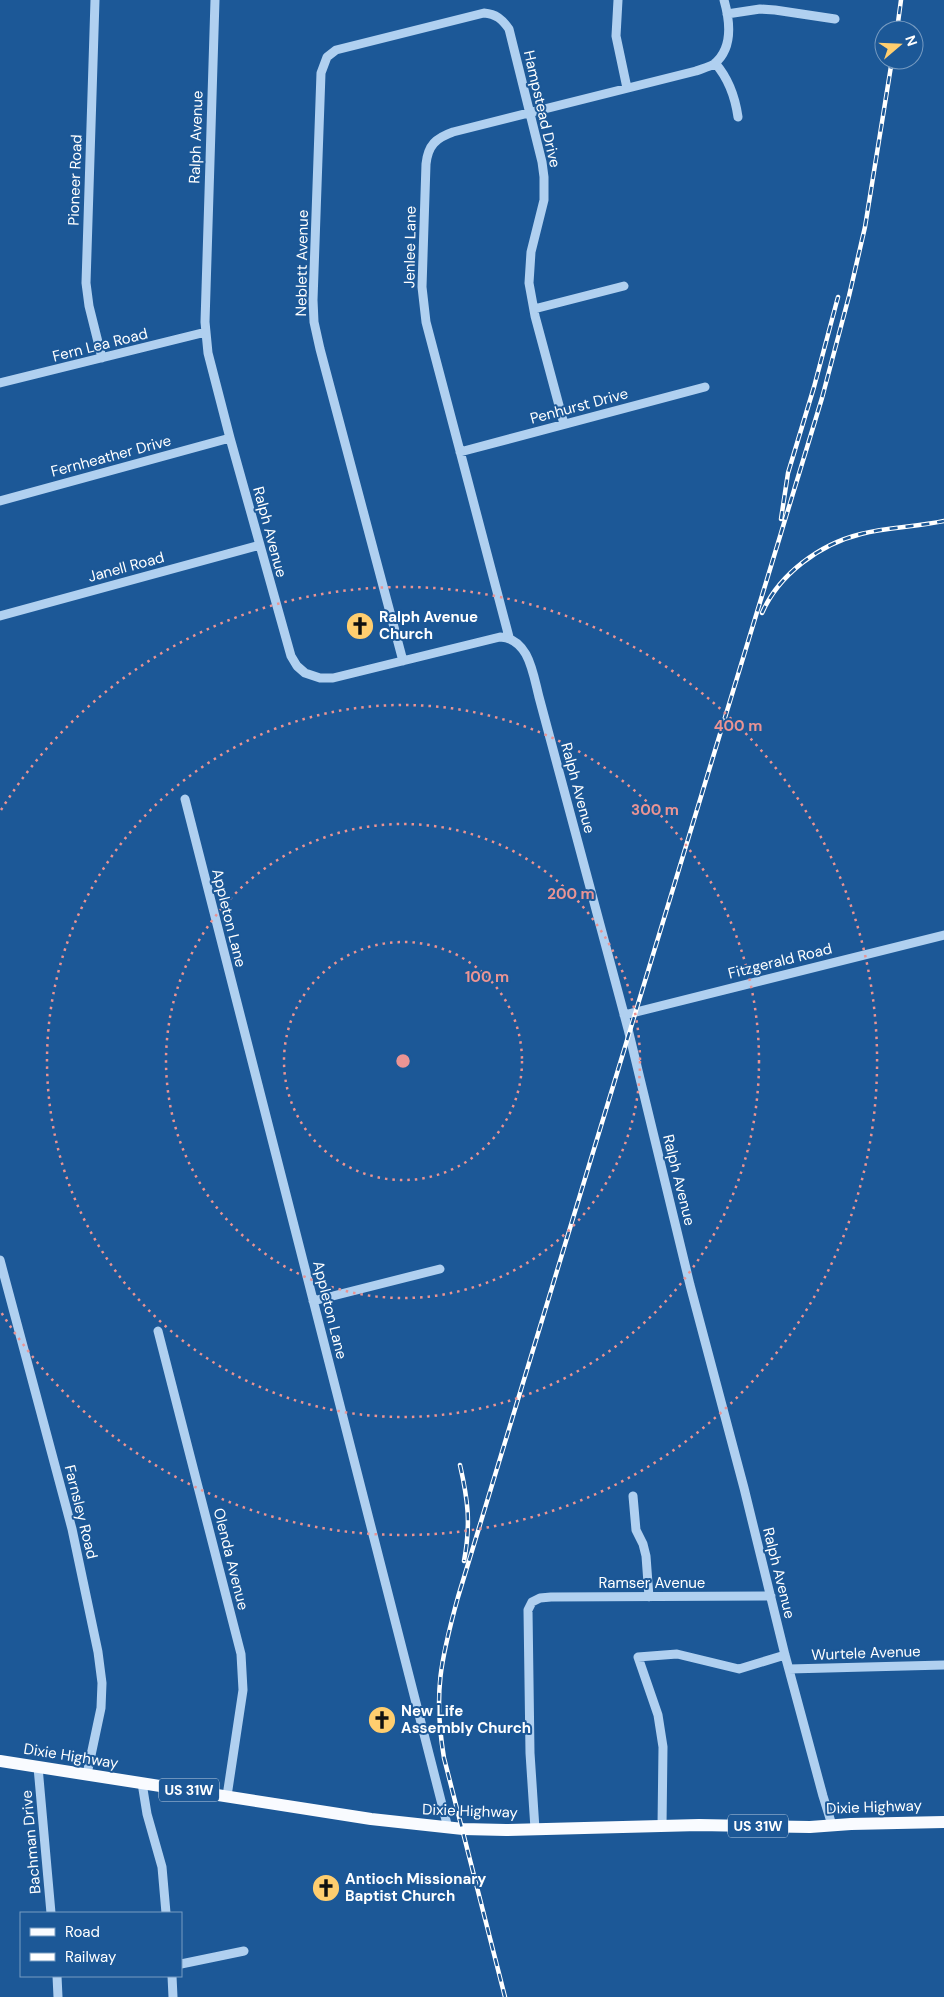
<svg xmlns="http://www.w3.org/2000/svg" width="944" height="1997" font-family="'DM Sans',sans-serif">
<style>
.lines{fill:none;stroke-linecap:round;stroke-linejoin:round}
.minor{stroke:#b0d0f0;stroke-width:9}
.major{stroke:#f9fbff;stroke-width:12}
.rail-casing{stroke:#fff;stroke-width:4.5}
.rail{stroke:#1c5897;stroke-width:2.5;stroke-dasharray:8;stroke-linecap:butt}
.ring{fill:none;stroke:#ea9494;stroke-width:2.5;stroke-dasharray:2.5 5}
.labels{text-anchor:middle;dominant-baseline:central;stroke-width:4;stroke-linejoin:round;paint-order:stroke}
.shield{fill:#1c5897;stroke:#bbcde0;stroke-width:1}
.shield-label{font-size:14px;font-weight:bold;fill:#fff}
.street-label{font-size:15px;fill:#fff;stroke:#1c5897}
.poi-label{font-size:15px;font-weight:bold;fill:#fff;stroke:#1c5897;text-anchor:start}
.centre{fill:#ea9494;stroke:#1c5897;stroke-width:2.5}
.ring-label{font-size:15px;text-anchor:middle;font-weight:bold;fill:#ea9494;stroke:#1c5897;stroke-width:4;stroke-linejoin:round;paint-order:stroke}
</style>
<rect width="100%" height="100%" fill="#1c5897"/>
<g class="lines">
<path class="minor" d="M95,0L86,283L89,306L102,358
M215,0L205,322L208,353L230,438L291,656L297,666L305,673L320,678H333L500,637C529,638 533,674 539,697L628,1029L690,1285L744,1488L785,1655L823,1796L832,1825
M618,0L616,36L627,88
M727,14L760,9L775,10L835,19
M715,63C729,79 735,96 738,117
M534,309L624,286
M0,383L206,332
M460,452L705,387
M0,501L230,438
M0,616L260,545
M509,637L426,322L422,287L426,164C428,145 436,138 453,132L696,71C701,69 709,67 714,64C734,48 730,21 724,0
M403,661L320,349L314,322L313,300L321,73L327,57L336,50L484,13C496,14 502,19 509,29L542,162L544,177V200L531,252L529,283L535,316L564,424
M185,799L448,1828
M624,1015L944,935
M0,1260L72,1529L98,1652L102,1683L101,1708L87,1774
M313,1301L440,1269
M158,1331L241,1654L243,1690L227,1796
M633,1496L636,1530L643,1544L646,1556L649,1597
M789,1669L944,1665
M38,1767L51,1913
M142,1783L147,1814L162,1867L166,1913
M662,1826L663,1747L658,1715L638,1657L677,1654L739,1669L785,1655
M535,1829L530,1753L528,1610L532,1602L540,1598L551,1597L771,1596
M181,1964L244,1951
M57,1976L58,1997
M172,1976L173,1997"/>
<path class="major" d="M0,1761L371,1819L463,1829L506,1830L699,1825L810,1827L851,1824L944,1822"/>
<defs>
<path id="rail" d="M897,30L901,0
M781,519L788,473L814,387L838,297
M762,613C779,574 820,544 861,534C888,527 916,527 944,521
M460,1465C468,1500 471,1524 464,1561
M505,1997L444,1758C433,1693 441,1659 458,1597L822,398L849,296L865,227L892,60"/>
</defs>
<use href="#rail" class="rail-casing"/>
<use href="#rail" class="rail"/>
</g>
<g class="ring">
<circle cx="403" cy="1061" r="119"/>
<circle cx="403" cy="1061" r="237"/>
<circle cx="403" cy="1061" r="356"/>
<path d="M1 810A474 474 0 1 1 1 1312"/>
</g>
<defs>
<symbol id="church-disc" viewBox="-11 -11 22 22"><circle r="9.5" fill="#ffce6f" stroke="#1c5897"/><path d="M-1.2-6h2.4v3.5h3.3v2.4h-3.3V6h-2.4V-.1h-3.3v-2.4h3.3Z" fill="#111"/></symbol>
</defs>
<g fill-rule="evenodd">
<use href="#church-disc" x="344" y="610" width="32" height="32"/>
<use href="#church-disc" x="366" y="1704" width="32" height="32"/>
<use href="#church-disc" x="310" y="1872" width="32" height="32"/>
</g>
<g class="labels">
<g class="shield">
<rect x="159" y="1778.5" width="60" height="23" rx="4"/>
<rect x="728" y="1814.5" width="60" height="23" rx="4"/>
</g>
<g class="shield-label">
<text x="189" y="1790">US 31W</text>
<text x="758" y="1826">US 31W</text>
</g>
<g class="street-label">
<text transform="translate(542 109) rotate(77)">Hampstead Drive</text>
<text transform="translate(196 137) rotate(-88)">Ralph Avenue</text>
<text transform="translate(75 180) rotate(-88)">Pioneer Road</text>
<text transform="translate(410 247) rotate(-89)">Jenlee Lane</text>
<text transform="translate(302 263) rotate(-89)">Neblett Avenue</text>
<text transform="translate(100 345) rotate(-14)">Fern Lea Road</text>
<text transform="translate(579 406) rotate(-15)">Penhurst Drive</text>
<text transform="translate(111 456) rotate(-15)">Fernheather Drive</text>
<text transform="translate(270 532) rotate(75)">Ralph Avenue</text>
<text transform="translate(126 567) rotate(-15)">Janell Road</text>
<text transform="translate(578 788) rotate(75)">Ralph Avenue</text>
<text transform="translate(229 918) rotate(76)">Appleton Lane</text>
<text transform="translate(780 961) rotate(-14)">Fitzgerald Road</text>
<text transform="translate(679 1180) rotate(76)">Ralph Avenue</text>
<text transform="translate(330 1310) rotate(76)">Appleton Lane</text>
<text transform="translate(81 1512) rotate(76)">Farnsley Road</text>
<text transform="translate(231 1559) rotate(76)">Olenda Avenue</text>
<text transform="translate(779 1573) rotate(76)">Ralph Avenue</text>
<text x="652" y="1583">Ramser Avenue</text>
<text transform="translate(866 1653) rotate(-2)">Wurtele Avenue</text>
<text transform="translate(71 1756) rotate(9)">Dixie Highway</text>
<text transform="translate(874 1807) rotate(-2)">Dixie Highway</text>
<text transform="translate(470 1811) rotate(2)">Dixie Highway</text>
<text transform="translate(31 1842) rotate(-95)">Bachman Drive</text>
</g>
<g class="poi-label">
<text x="379" y="617">Ralph Avenue<tspan x="379" dy="17">Church</tspan></text>
<text x="401" y="1711">New Life<tspan x="401" dy="17">Assembly Church</tspan></text>
<text x="345" y="1879">Antioch Missionary<tspan x="345" dy="17">Baptist Church</tspan></text>
</g>
</g>
<circle cx="403" cy="1061" r="8" class="centre"/>
<g class="ring-label">
<text x="738" y="731">400 m</text>
<text x="655" y="815">300 m</text>
<text x="571" y="899">200 m</text>
<text x="487" y="982">100 m</text>
</g>
<rect x="20" y="1912" width="162" height="65" fill="#1c5897" stroke="#779bc1"/>
<rect x="30" y="1928" width="25" height="8" fill="#f9fbff" stroke="#779bc1"/>
<text x="65" y="1937" font-size="15" fill="#ffffff">Road</text>
<rect x="30" y="1953" width="25" height="8" fill="#ffffff" stroke="#779bc1"/>
<text x="65" y="1962" font-size="15" fill="#ffffff">Railway</text>
<g transform="translate(899 45) rotate(71)"><circle r="24" fill="#1c5897" stroke="#779bc1"/>
<path d="M0-4L9 19L0 12L-9 19Z" fill="#ffce6f"/>
<text y="-8" font-size="14" font-weight="bold" text-anchor="middle" fill="#ffffff">N</text>
</g>
</svg>
